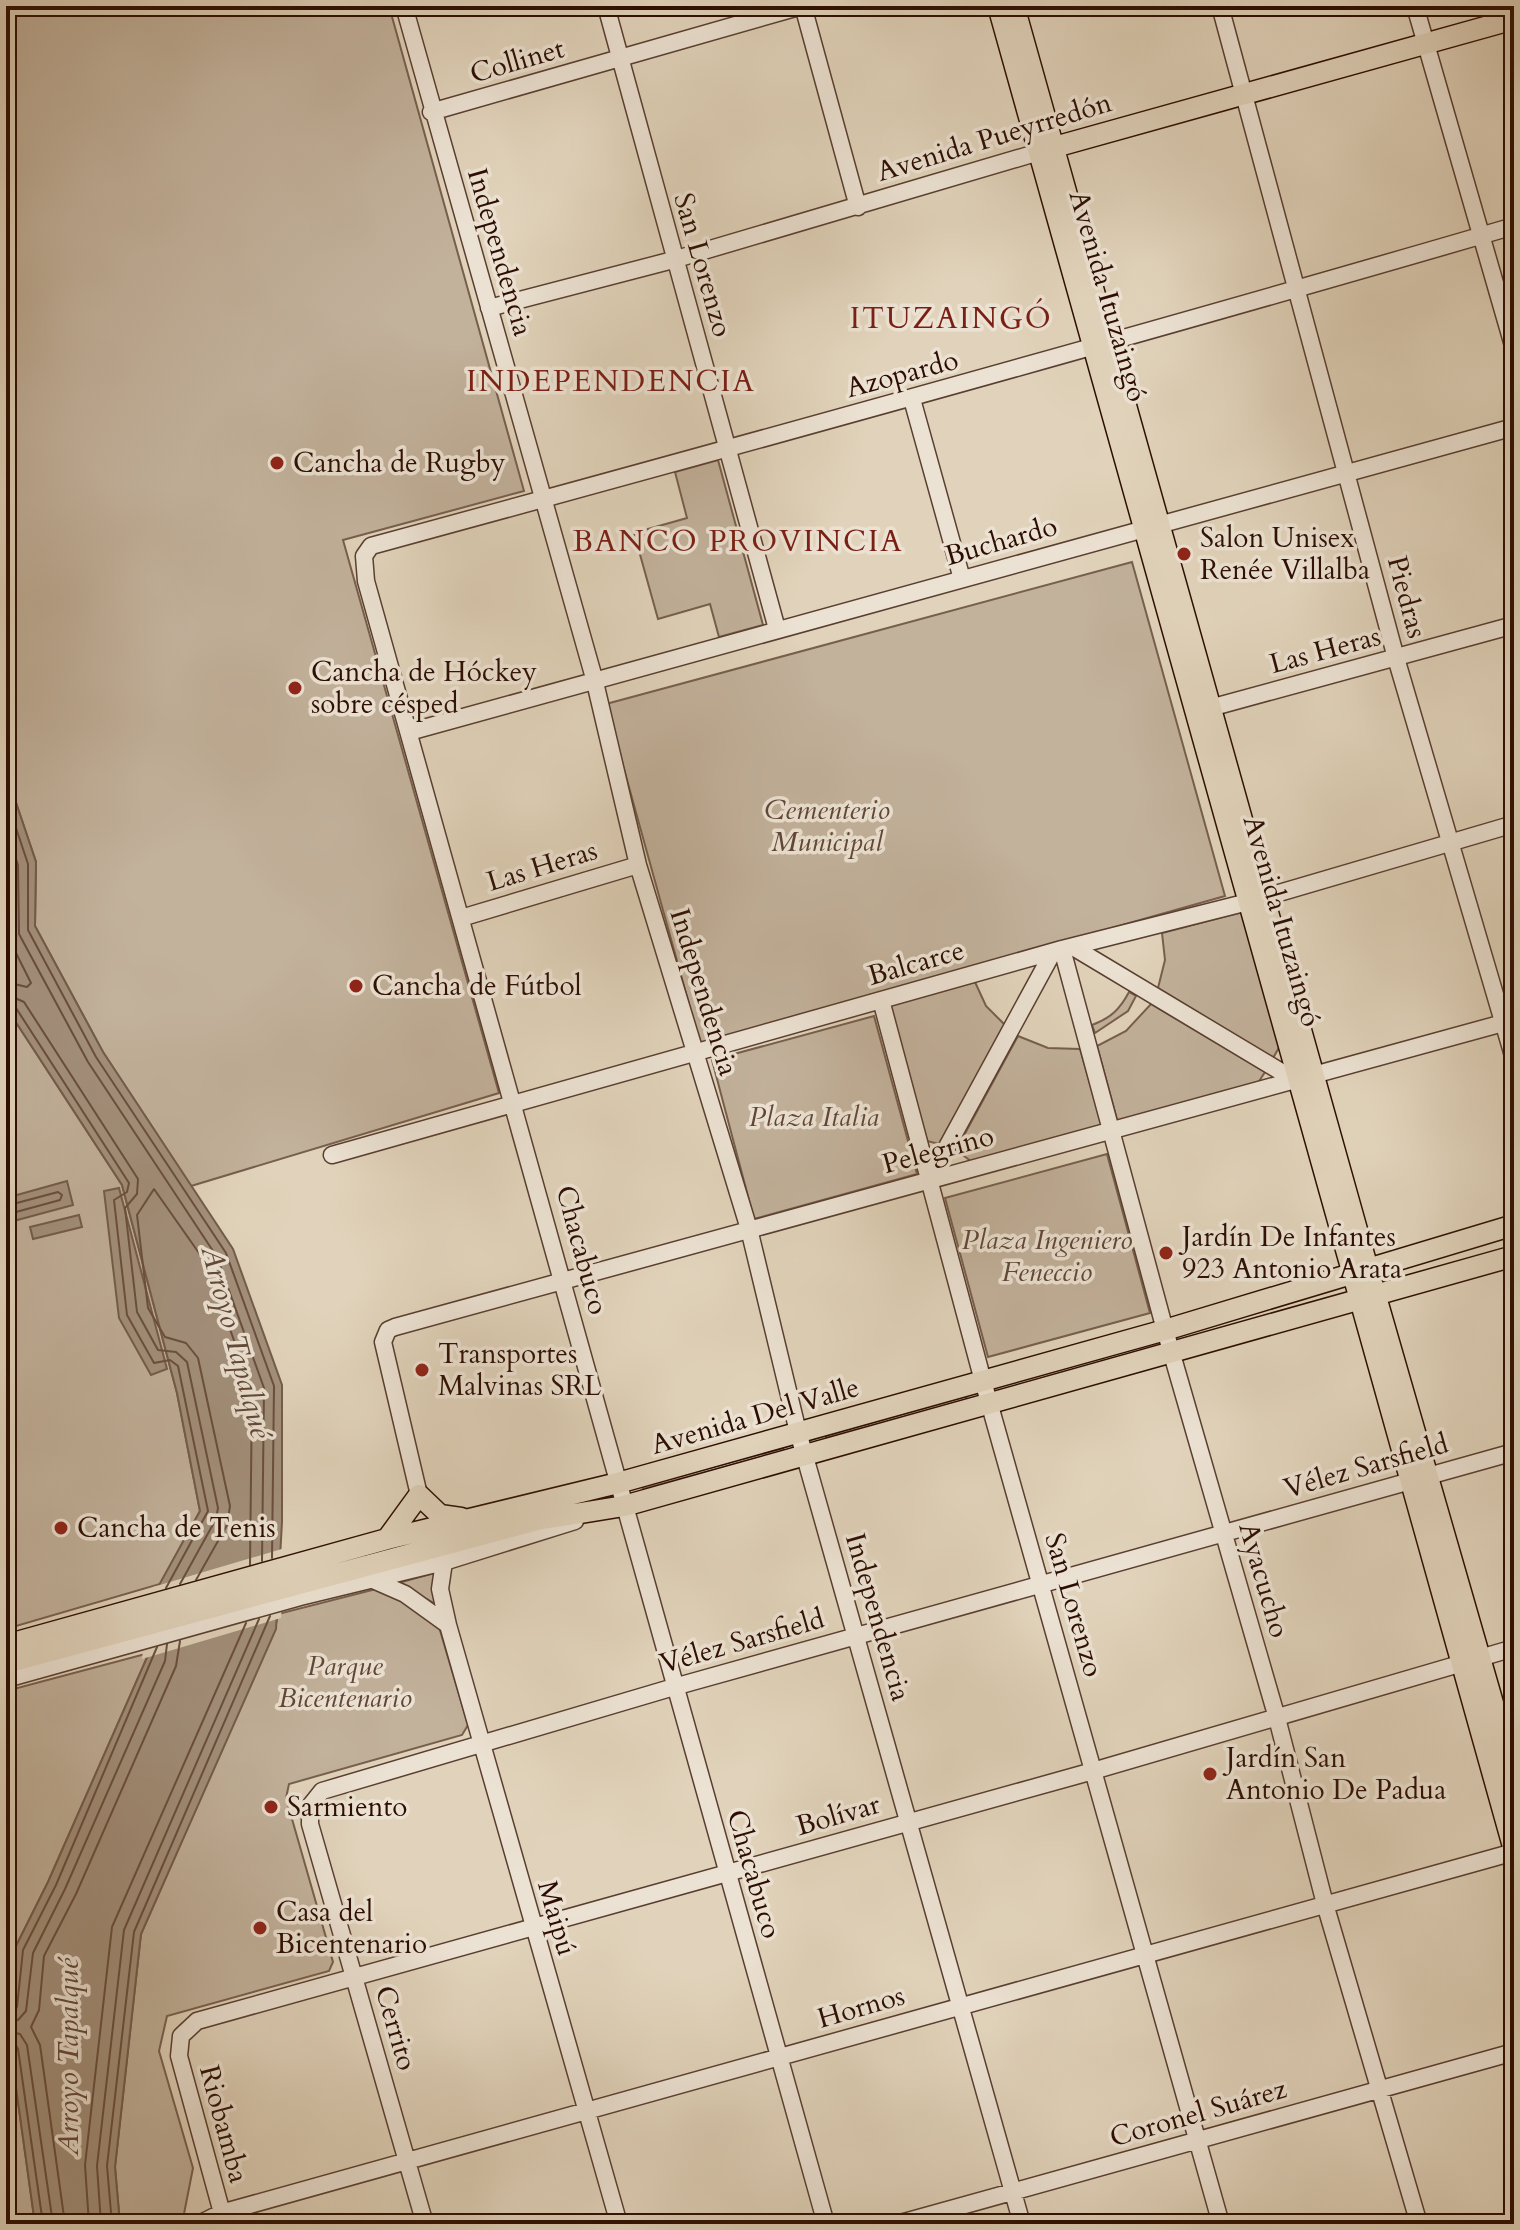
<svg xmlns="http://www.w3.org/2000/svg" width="1520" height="2230" font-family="Cardo,serif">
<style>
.green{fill:#c2b19b;stroke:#775f4e;stroke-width:2}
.water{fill:#a3907c;stroke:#735c4b;stroke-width:2}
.pier{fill:#e1d3bb}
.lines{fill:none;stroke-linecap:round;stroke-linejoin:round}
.shore{stroke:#684e3e;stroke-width:2}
.minor-casing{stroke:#593e30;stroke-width:19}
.major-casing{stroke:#2c0d01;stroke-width:23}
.minor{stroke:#ece2d3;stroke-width:16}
.major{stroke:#e1d3bb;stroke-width:20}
.poi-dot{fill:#8f2418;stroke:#ece2d3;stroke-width:3}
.labels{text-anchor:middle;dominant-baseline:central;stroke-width:7;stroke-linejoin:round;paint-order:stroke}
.street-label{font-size:28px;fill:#2c0d01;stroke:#ece2d3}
.poi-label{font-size:28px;fill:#2c0d01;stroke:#ece2d3;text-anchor:start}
.park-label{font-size:28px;font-style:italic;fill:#604637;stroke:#ece2d3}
.neighbourhood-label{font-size:30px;letter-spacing:2px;fill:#7a1f14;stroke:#ece2d3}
.water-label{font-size:30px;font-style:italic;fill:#624838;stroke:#ece2d3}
</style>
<rect width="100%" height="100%" fill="#e1d3bb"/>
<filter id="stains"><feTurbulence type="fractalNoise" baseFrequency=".0025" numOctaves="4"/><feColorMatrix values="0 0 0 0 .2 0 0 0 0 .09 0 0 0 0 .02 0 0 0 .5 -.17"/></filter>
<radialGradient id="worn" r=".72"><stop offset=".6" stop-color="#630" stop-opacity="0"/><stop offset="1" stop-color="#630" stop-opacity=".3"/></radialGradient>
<path class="green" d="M6,6H389L524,491L343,540L499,1093L191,1186L103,1052L35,926L36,862L6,773Z
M718,460L763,625L719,637L710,604L658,619L634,533L687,518L675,472Z
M1132,562L1225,896L700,1044L606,704Z
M1242,912L1281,1044L1273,1058L1158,988L1165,960L1162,933Z
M975,982L986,1006L1005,1025L939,1144L927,1141L890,1005Z
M1129,992L1136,996L1128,1011L1095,1033L1092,1025C1111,1018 1120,1009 1129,992Z
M1151,1004L1265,1072L1256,1086L1118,1123L1097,1046L1126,1031Z
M6,1007L122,1185L177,1393L200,1511L160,1584L6,1629Z
M874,1016L917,1174L754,1219L712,1060Z
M1018,1036L1048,1048L1080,1049L1103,1129L972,1162L956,1150Z
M1107,1154L1150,1313L988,1357L945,1198Z
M966,1396L967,1400L826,1438V1435Z
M783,1448L784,1451L643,1489L642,1486Z
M438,1572L434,1603L398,1583Z
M376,1589L407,1600L439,1627L468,1725L462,1735L289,1784L286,1798L333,1962L329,1971L167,2016L159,2051L193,2168L182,2224H120L115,2167L141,1934L275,1629L278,1614Z
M149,1653L48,1882L15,1948L8,2030L35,2224H6V1691Z"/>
<path class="water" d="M6,773L36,862L35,926L103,1052L233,1249L282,1385V1522L276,1629L141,1934L115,2167L120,2224H35L8,2030L15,1948L48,1882L149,1653L153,1596L200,1511L177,1393L122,1185L6,1007Z
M67,1181L73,1205L10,1222L6,1198Z
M119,1188L167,1369L151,1375L119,1318L104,1191Z
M79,1215L82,1227L33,1239L30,1227Z"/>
<path class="pier" d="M285,1548L281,1618L142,1659L149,1595L153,1587Z"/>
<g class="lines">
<path class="shore" d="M6,798L28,864V930L96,1057L226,1253L274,1386L272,1558
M6,829L18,865L19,934L88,1062L217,1257L264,1388L262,1561
M6,933L31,983L27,987L6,982
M6,994L24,1002L138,1179L137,1194L125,1208L137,1312L158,1350L176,1352L187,1362L218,1508L216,1519L180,1584
M6,1004L16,1008L129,1183L127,1192L114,1200L127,1315L154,1363L170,1360L178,1366L208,1511L166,1588
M58,1192L62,1195L60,1200L16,1212L11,1209L13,1204Z
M196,1580L227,1525L230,1506L198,1358L186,1343L165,1337L148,1308L137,1215L154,1189L206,1263L252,1390L250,1565
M6,2012L17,2007L23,1950L56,1885L157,1647
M6,2022L18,2020L26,2011L33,1953L65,1889L165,1661L167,1644
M6,2031L20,2034L27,2045L53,2224
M6,2041L14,2042L18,2049L43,2224
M65,2224L40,2045L31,2027L39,2010L44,1956L76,1894L176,1666L180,1641
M89,2224L85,2165L112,1927L246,1623
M101,2224L97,2166L124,1930L259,1619
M112,2224L107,2166L134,1932L270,1616"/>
<defs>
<path id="minor" d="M404,6L594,678L638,865L749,1229L798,1432L1022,2224
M606,6L777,629
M803,6L858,207
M1220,6L1396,658L1514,1059
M1415,6L1514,349
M431,112L802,6
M489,308L673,260L1039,152
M912,399L962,579
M1199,711L1514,625
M409,732L1514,427
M461,918L638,865
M1073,947L1298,1082
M1062,949L1165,1330L1277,1718L1325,1904L1419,2224
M881,1000L983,1381L1221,2224
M332,1155L1062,949L1248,902L1514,824
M930,1178L1053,952
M419,1495L383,1342L388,1330L395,1327L1514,1020
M444,1562L440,1589L448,1625L619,2224
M373,1580L405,1594L448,1625
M6,1679L300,1597L444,1562L575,1521
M199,2224L221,2213L1514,1852
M225,2224L179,2056L181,2036L197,2021L1093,1771L1514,1648
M425,2224L310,1824V1806L322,1791L674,1687L1514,1452
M826,2224L366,581L364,556L371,546C753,442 1134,337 1514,226
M897,2224L1514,2052"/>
<path id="major" d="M998,6L1514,1850
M1014,6L1368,1269L1514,1776
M1044,150L1514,19
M387,1539L419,1495L440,1515L461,1518
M6,1645L387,1539L618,1483L1165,1330L1514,1225
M6,1663L537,1520L624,1506L1514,1256"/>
</defs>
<use href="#minor" class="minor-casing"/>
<use href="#major" class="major-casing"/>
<use href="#minor" class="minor"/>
<use href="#major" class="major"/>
</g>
<g class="poi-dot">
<circle cx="277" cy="463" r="8"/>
<circle cx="1184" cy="554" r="8"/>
<circle cx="295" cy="688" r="8"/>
<circle cx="356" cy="986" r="8"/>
<circle cx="1166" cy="1253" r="8"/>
<circle cx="422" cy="1370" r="8"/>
<circle cx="61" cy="1528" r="8"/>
<circle cx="1210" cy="1774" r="8"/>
<circle cx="271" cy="1807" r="8"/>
<circle cx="260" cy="1928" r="8"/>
</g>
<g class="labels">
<g class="street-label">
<text transform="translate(517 61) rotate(-16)">Collinet</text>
<text transform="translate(994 137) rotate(-17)">Avenida Pueyrredón</text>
<text transform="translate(500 252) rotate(74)">Independencia</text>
<text transform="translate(703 265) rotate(74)">San Lorenzo</text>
<text transform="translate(1108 296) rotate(74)">Avenida Ituzaingó</text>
<text transform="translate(902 374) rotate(-15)">Azopardo</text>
<text transform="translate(1001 541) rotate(-16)">Buchardo</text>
<text transform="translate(1407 597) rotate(75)">Piedras</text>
<text transform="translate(1325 650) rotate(-15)">Las Heras</text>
<text transform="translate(542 866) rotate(-17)">Las Heras</text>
<text transform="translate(1282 921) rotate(74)">Avenida Ituzaingó</text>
<text transform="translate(916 963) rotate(-16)">Balcarce</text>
<text transform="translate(704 992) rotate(73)">Independencia</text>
<text transform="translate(938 1150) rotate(-15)">Pelegrino</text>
<text transform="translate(582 1250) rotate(75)">Chacabuco</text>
<text transform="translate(755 1416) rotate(-16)">Avenida Del Valle</text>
<text transform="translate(1366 1466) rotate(-16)">Vélez Sarsfield</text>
<text transform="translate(1264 1580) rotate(74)">Ayacucho</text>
<text transform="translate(1074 1605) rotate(74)">San Lorenzo</text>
<text transform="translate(878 1617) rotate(74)">Independencia</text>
<text transform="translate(742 1641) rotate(-16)">Vélez Sarsfield</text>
<text transform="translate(838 1815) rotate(-16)">Bolívar</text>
<text transform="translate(754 1874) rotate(74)">Chacabuco</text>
<text transform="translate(557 1918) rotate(74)">Maipú</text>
<text transform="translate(861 2007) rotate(-16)">Hornos</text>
<text transform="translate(396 2028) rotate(74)">Cerrito</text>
<text transform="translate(1198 2113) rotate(-16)">Coronel Suárez</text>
<text transform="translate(224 2124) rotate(75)">Riobamba</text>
</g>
<g class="poi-label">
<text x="293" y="463">Cancha de Rugby</text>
<text x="1200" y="538">Salon Unisex<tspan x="1200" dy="32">Renée Villalba</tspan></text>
<text x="311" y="672">Cancha de Hóckey<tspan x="311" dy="32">sobre césped</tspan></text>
<text x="372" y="986">Cancha de Fútbol</text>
<text x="1182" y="1237">Jardín De Infantes<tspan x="1182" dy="32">923 Antonio Arata</tspan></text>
<text x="438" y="1354">Transportes<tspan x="438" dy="32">Malvinas SRL</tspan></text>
<text x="77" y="1528">Cancha de Tenis</text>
<text x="1226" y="1758">Jardín San<tspan x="1226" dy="32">Antonio De Padua</tspan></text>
<text x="287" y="1807">Sarmiento</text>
<text x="276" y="1912">Casa del<tspan x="276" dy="32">Bicentenario</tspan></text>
</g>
<g class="park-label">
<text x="827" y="810">Cementerio<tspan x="827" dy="32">Municipal</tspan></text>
<text x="814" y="1117">Plaza Italia</text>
<text x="1047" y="1240">Plaza Ingeniero<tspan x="1047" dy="32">Feneccio</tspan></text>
<text x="345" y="1666">Parque<tspan x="345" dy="32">Bicentenario</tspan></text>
</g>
<g class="neighbourhood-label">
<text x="950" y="318">ITUZAINGÓ</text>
<text x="611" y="381">INDEPENDENCIA</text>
<text x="738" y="541">BANCO PROVINCIA</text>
</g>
<g class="water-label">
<text transform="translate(236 1342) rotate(75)">Arroyo Tapalqué</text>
<text transform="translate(68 2057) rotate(-90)">Arroyo Tapalqué</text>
</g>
</g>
<rect width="1520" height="2230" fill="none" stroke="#e1d3bb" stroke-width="32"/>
<rect x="8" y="8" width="1504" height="2214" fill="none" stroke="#2c0d01" stroke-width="4"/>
<rect x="16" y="16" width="1488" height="2198" fill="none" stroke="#2c0d01" stroke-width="2"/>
<rect width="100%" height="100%" filter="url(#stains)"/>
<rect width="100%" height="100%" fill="url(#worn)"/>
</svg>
